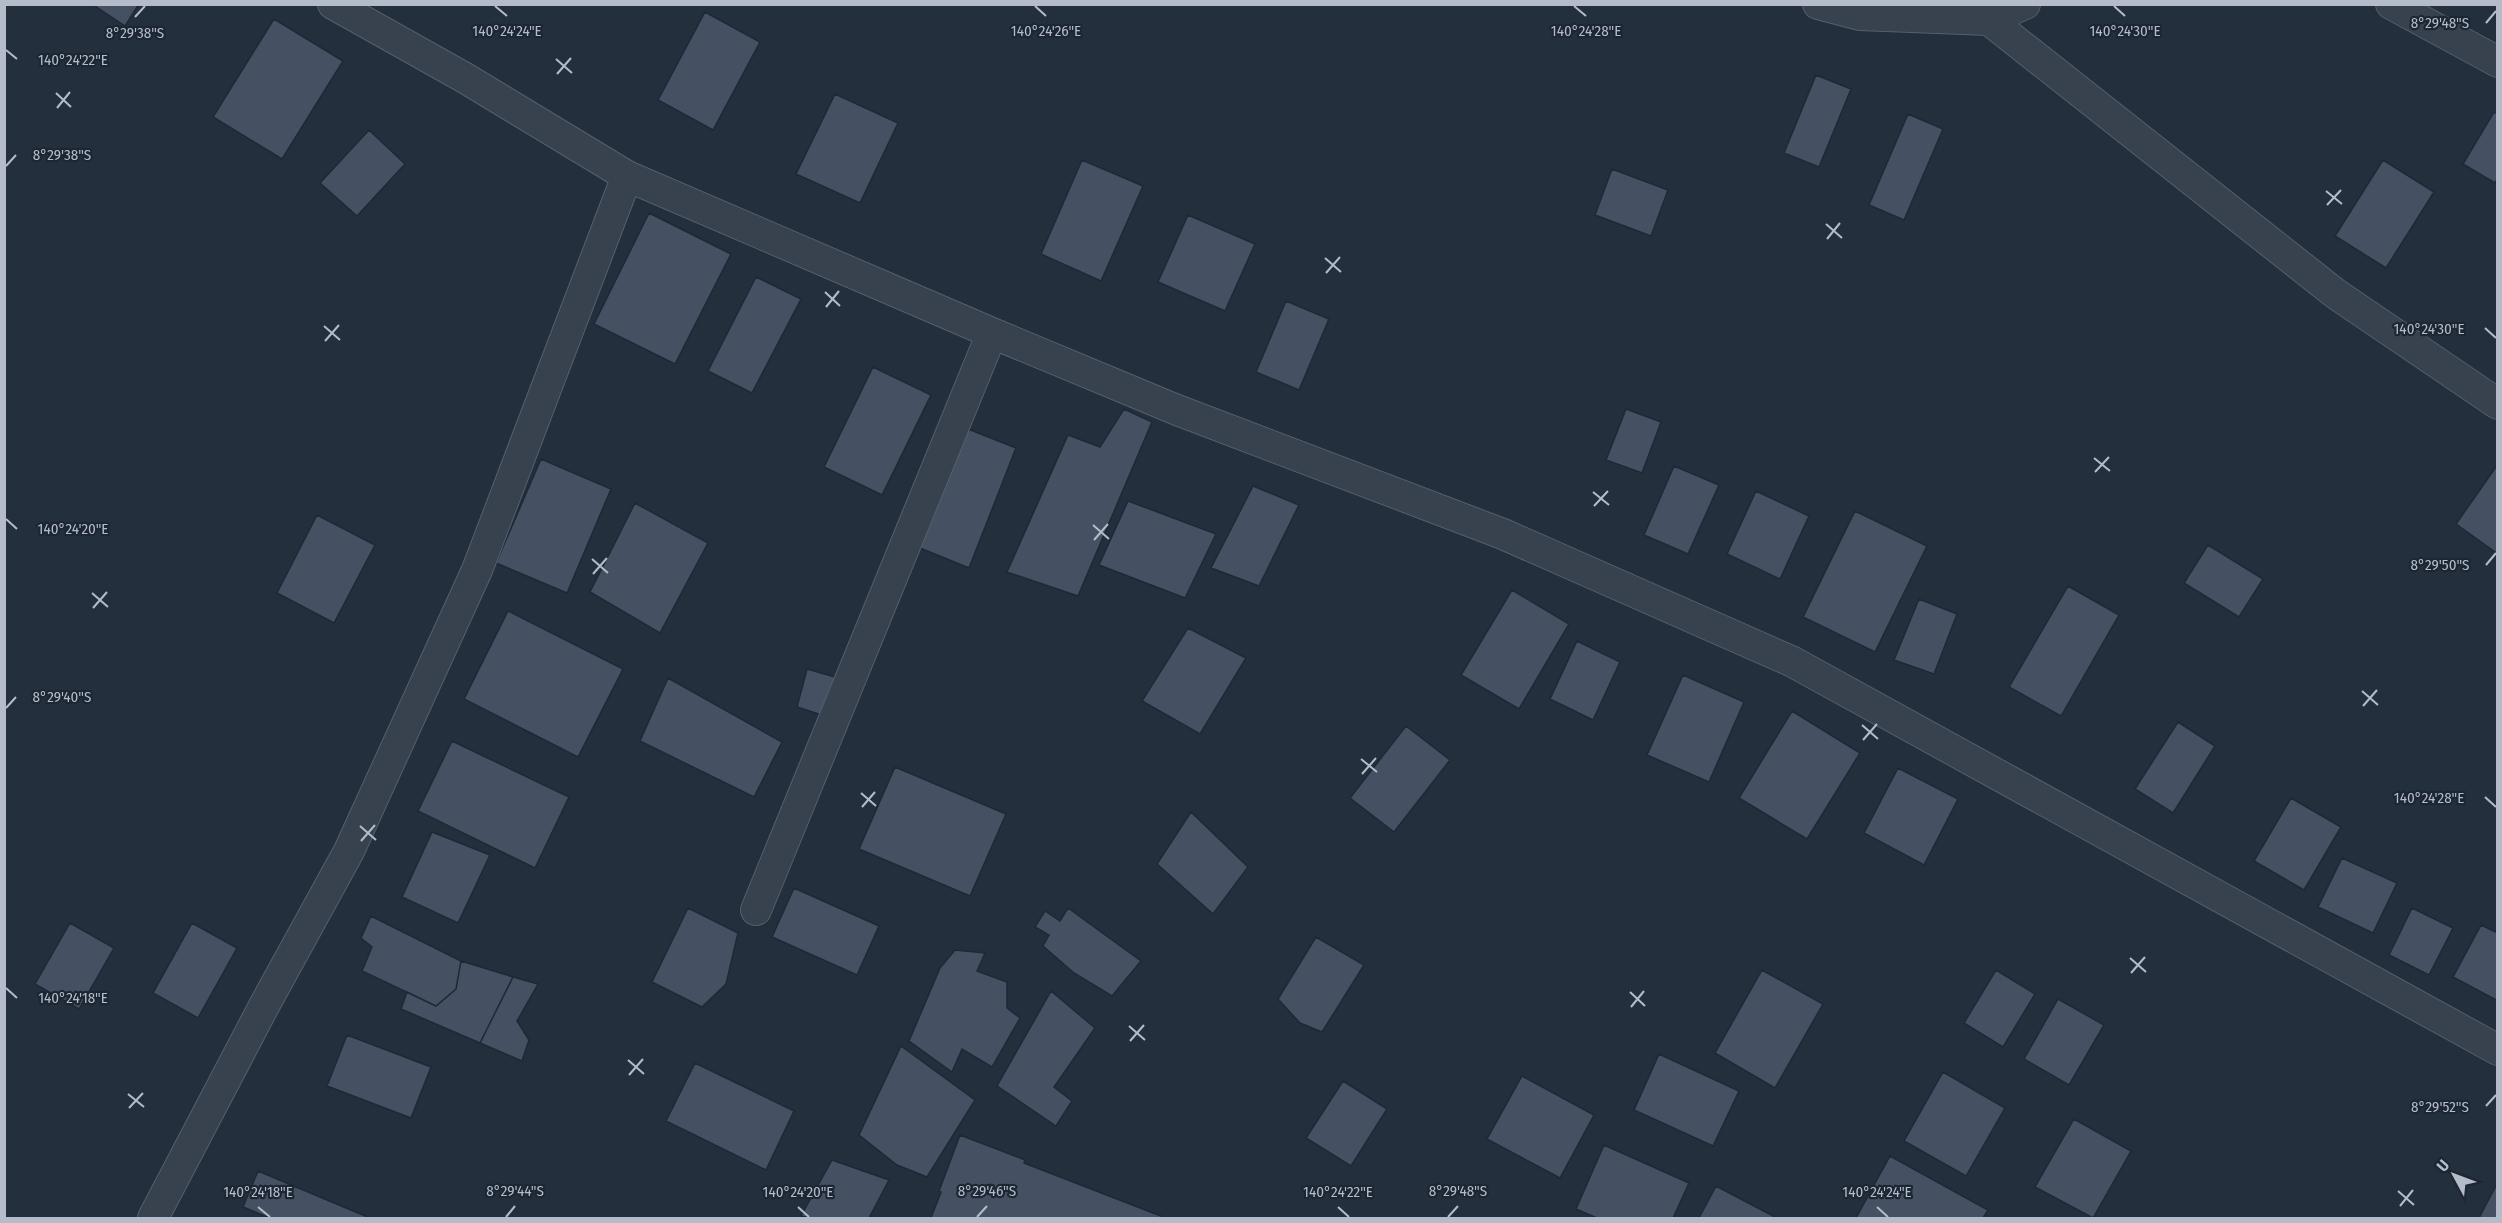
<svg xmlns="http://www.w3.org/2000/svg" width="2502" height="1223" font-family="'Fira Sans Condensed',sans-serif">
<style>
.building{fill:#455162;stroke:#1f2835;stroke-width:1.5}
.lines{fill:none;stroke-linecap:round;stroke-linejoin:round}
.minor-casing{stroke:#565f6c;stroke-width:32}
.minor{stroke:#38414e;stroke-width:30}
.ticks{fill:none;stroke:#b4bcc9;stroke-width:2}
.ticks-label{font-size:15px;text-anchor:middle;fill:#b4bcc9;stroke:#1d2633;stroke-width:4.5;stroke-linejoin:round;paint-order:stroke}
</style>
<rect width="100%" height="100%" fill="#242f3e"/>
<path class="building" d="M92,4H139L125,26Z
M705,12L760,42L713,130L658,100Z
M274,19L343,61L282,159L213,117Z
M1816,75L1851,89L1819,167L1784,153Z
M835,94L898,123L860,203L796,174Z
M2494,112L2498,114V178L2495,183L2463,164Z
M1908,114L1943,129L1904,220L1869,205Z
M369,130L405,164L357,216L320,183Z
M1082,160L1143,186L1101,281L1041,254Z
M2383,160L2434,192L2386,268L2335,236Z
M1612,169L1668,190L1651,236L1595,215Z
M649,213L731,254L675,364L594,324Z
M1188,215L1255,244L1225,311L1158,282Z
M756,277L801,299L752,393L708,371Z
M1286,301L1329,319L1299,390L1256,372Z
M873,367L931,395L882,495L824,467Z
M1124,409L1152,422L1078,596L1007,572L1068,435L1100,447Z
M1626,409L1661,422L1642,473L1606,460Z
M968,429L1016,448L969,568L920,548Z
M541,459L611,489L567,593L496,563Z
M2498,464V554L2456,524Z
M1674,466L1719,485L1688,554L1644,535Z
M1253,486L1299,505L1259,586L1211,568Z
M1756,491L1809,516L1780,579L1727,554Z
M1128,501L1216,534L1185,598L1099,565Z
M635,503L708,543L660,633L590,592Z
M1855,511L1927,546L1875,652L1803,617Z
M317,515L375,545L334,623L277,593Z
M2208,545L2263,579L2239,617L2184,583Z
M2068,586L2119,615L2061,716L2009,687Z
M1512,590L1569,624L1519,709L1461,675Z
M1919,599L1957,614L1934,674L1894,660Z
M508,611L623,669L578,757L464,699Z
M1188,628L1246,658L1200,734L1142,701Z
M1577,641L1620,662L1593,720L1550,699Z
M807,669L842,679L828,717L797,707Z
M1683,675L1744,702L1709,782L1647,755Z
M668,678L782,742L754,797L640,741Z
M1792,711L1860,753L1807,839L1739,798Z
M2178,722L2215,746L2173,813L2135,789Z
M1406,726L1450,760L1394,832L1350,798Z
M452,741L569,797L535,868L418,811Z
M895,767L1006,814L970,896L859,849Z
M1898,768L1958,799L1924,865L1864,833Z
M2291,798L2341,827L2304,890L2254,861Z
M1191,812L1248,867L1213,914L1157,864Z
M432,832L490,855L458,923L402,897Z
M2342,858L2397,883L2373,933L2318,907Z
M794,888L879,926L857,975L772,937Z
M688,908L738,933L726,984L702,1007L652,982Z
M1068,908L1141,961L1112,996L1074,973L1043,946L1049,935L1035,927L1045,911L1060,921Z
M2412,908L2453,928L2429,975L2389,955Z
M371,916L461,961L456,989L436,1006L362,971L372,947L361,938Z
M70,923L114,948L79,1009L35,984Z
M192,923L237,948L198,1018L153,993Z
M2481,925L2498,933V1001L2453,977Z
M1316,937L1364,965L1322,1032L1300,1023L1278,999Z
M955,950L985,953L977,971L1007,982V1008L1020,1018L992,1067L962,1049L952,1072L909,1041L940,968Z
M461,961L513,977L480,1043L401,1009L407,992L436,1006L456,989Z
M1762,970L1823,1004L1775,1088L1715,1053Z
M1996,970L2035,994L2003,1047L1964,1023Z
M513,977L538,984L517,1021L529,1040L522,1061L480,1043Z
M1051,991L1095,1028L1054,1087L1072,1101L1056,1126L997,1086Z
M2058,999L2104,1025L2069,1085L2024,1059Z
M347,1035L431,1067L411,1118L327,1086Z
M901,1046L975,1100L927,1177L897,1165L859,1135Z
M1659,1054L1739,1091L1713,1146L1634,1110Z
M695,1063L794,1111L766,1170L666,1121Z
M1943,1072L2005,1108L1966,1176L1904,1141Z
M1522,1076L1594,1115L1560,1178L1487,1139Z
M1343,1081L1387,1109L1351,1166L1306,1138Z
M2074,1119L2131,1151L2093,1218L2035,1187Z
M960,1135L1025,1160L1024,1163L1166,1218H931L941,1192L939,1191Z
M1604,1145L1689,1183L1673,1218H1597L1576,1209Z
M1890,1156L1988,1210L1983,1218H1856Z
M832,1160L889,1180L869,1218H810L801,1216Z
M258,1171L370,1218H270L243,1207Z
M2498,1182V1218H2479Z
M1716,1186L1777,1218H1699Z"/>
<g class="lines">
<defs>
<path id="minor" d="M333,4L465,78L627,176L992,333L1177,410L1503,534L1793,662L2498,1050
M1818,4L1860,15L1989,20L2025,4
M2391,4L2498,62
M1989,20L2336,294L2498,404
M756,910L992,333
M153,1218L265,1004L349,851L477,570L627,176"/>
</defs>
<use href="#minor" class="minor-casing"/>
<use href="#minor" class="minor"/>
</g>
<path class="ticks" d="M495,6L507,16M1035,6L1046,16M1574,6L1586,16M2114,6L2125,16M135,17L145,6M2486,23L2496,11M6,50L17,59M556,59L572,73M557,74L571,58M56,93L71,107M57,108L70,92M6,166L16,155M2326,191L2342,204M2327,205L2341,190M1826,224L1842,238M1827,239L1840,223M1325,258L1341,272M1326,273L1340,257M825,292L840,306M826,307L839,291M324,326L340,340M2485,328L2496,338M325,341L339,325M2094,458L2110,471M2095,472L2109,457M1593,492L1609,505M1594,506L1608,491M6,519L17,529M1093,525L1109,539M1094,540L1108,524M592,559L608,573M2486,565L2496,553M593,574L607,558M92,593L108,607M93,608L107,592M2362,691L2378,705M2363,706L2377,690M6,708L16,697M1862,725L1878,739M1863,740L1877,724M1361,759L1377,772M1362,774L1376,758M861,793L876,806M2485,797L2496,807M862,807L875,792M360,826L376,840M361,841L375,825M2130,958L2146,972M2131,973L2145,957M6,988L17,998M1630,992L1645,1006M1631,1007L1644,991M1129,1026L1145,1040M1130,1041L1144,1025M628,1060L644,1074M629,1075L643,1059M128,1094L144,1107M2486,1106L2496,1095M129,1108L143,1093M2398,1191L2414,1205M2400,1206L2413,1190M258,1207L270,1217M798,1207L809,1217M1338,1207L1349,1217M1877,1207L1888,1217M506,1217L515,1206M977,1217L987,1206M1448,1217L1458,1206"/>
<g class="ticks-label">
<text x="2440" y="28">8°29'48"S</text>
<text x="2125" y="36">140°24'30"E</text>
<text x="507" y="36">140°24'24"E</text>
<text x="1046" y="36">140°24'26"E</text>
<text x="1586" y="36">140°24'28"E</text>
<text x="135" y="38">8°29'38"S</text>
<text x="73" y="65">140°24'22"E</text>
<text x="62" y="160">8°29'38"S</text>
<text x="2429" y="334">140°24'30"E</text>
<text x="73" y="534">140°24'20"E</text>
<text x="2440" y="570">8°29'50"S</text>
<text x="62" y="702">8°29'40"S</text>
<text x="2429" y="803">140°24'28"E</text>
<text x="73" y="1003">140°24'18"E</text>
<text x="2440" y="1112">8°29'52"S</text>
<text x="515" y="1196">8°29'44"S</text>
<text x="987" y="1196">8°29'46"S</text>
<text x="1458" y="1196">8°29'48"S</text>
<text x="258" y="1197">140°24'18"E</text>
<text x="798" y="1197">140°24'20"E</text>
<text x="1338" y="1197">140°24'22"E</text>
<text x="1877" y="1197">140°24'24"E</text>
</g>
<rect width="2502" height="1223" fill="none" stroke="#b4bcc9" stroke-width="12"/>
<g transform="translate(2454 1175) rotate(311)" stroke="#1d2633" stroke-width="4.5" paint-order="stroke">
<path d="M0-4.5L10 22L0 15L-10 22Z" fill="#b4bcc9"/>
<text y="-9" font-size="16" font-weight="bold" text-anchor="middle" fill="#b4bcc9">U</text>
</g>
</svg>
